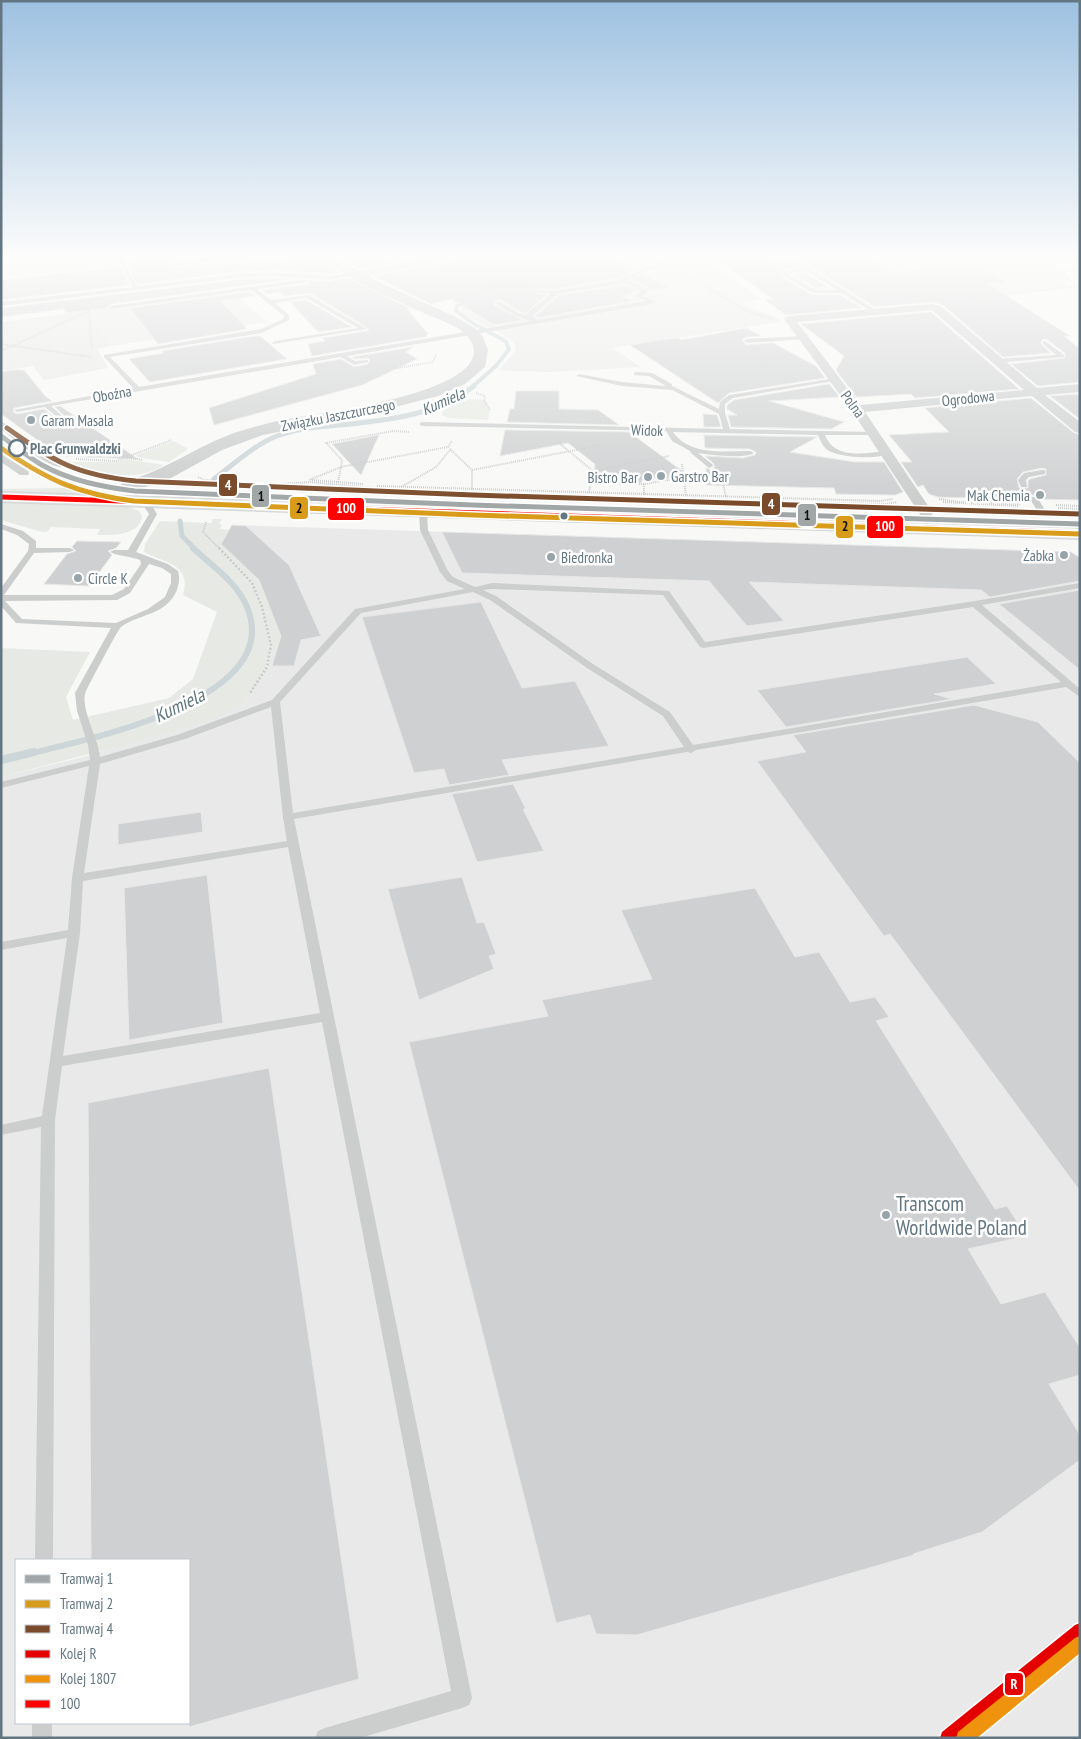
<svg xmlns="http://www.w3.org/2000/svg" width="1081" height="1739" font-family="'PT Sans Narrow',sans-serif">
<style>
.built{fill:#e8e9e8;fill-rule:evenodd}
.green{fill:#e7eae4}
.lines{fill:none;stroke-linecap:round;stroke-linejoin:round}
.stream-far3{stroke:#ccd5d7;stroke-width:4}
.stream-far2{stroke:#ccd5d7;stroke-width:5}
.stream-far1{stroke:#ccd5d7;stroke-width:6}
.stream{stroke:#ccd5d7;stroke-width:8}
.building{fill:#cfd0d1;stroke:#e7e7e6;fill-rule:evenodd}
.secondary-casing{stroke:#d4d5d6;stroke-width:2}
.path-far1{stroke:#c9cbcc;stroke-width:2;stroke-dasharray:1 1;stroke-linecap:butt}
.path{stroke:#c9cbcc;stroke-width:2.5;stroke-dasharray:2 2;stroke-linecap:butt}
.service{fill:#cccece;fill-rule:evenodd}
.pedestrian{fill:#cccece;fill-rule:evenodd}
.minor{fill:#cccece;fill-rule:evenodd}
.tertiary{fill:#cccece;fill-rule:evenodd}
.secondary{fill:#e0e1e1;fill-rule:evenodd}
.bus-1-casing{stroke:#fff;stroke-width:8}
.bus-1{stroke:#f00;stroke-width:5}
.rail-1-casing{stroke:#fff;stroke-width:3}
.rail-2-casing{stroke:#fff;stroke-width:3}
.rail-1{fill:#e50000;fill-rule:evenodd}
.rail-2{fill:#ef920d;fill-rule:evenodd}
.tram-1-casing{stroke:#fff;stroke-width:8}
.tram-2-casing{stroke:#fff;stroke-width:8}
.tram-3-casing{stroke:#fff;stroke-width:8}
.tram-1{stroke:#a1a6a6;stroke-width:5}
.tram-2{stroke:#d99c1a;stroke-width:5}
.tram-3{stroke:#7a4b2a;stroke-width:5}
.poi-dot{fill:#97a4aa;stroke:#fff;stroke-width:2}
.stop-dot{fill:#fff;stroke:#637681;stroke-width:2.5}
.bus-dot{fill:#637681;stroke:#fff;stroke-width:2}
.labels{text-anchor:middle;dominant-baseline:central;stroke-width:5;stroke-linejoin:round;paint-order:stroke}
.far-street-label{font-size:15px;fill:#637681;stroke:#fff}
.far-poi-label{font-size:15px;fill:#637681;stroke:#fff;text-anchor:start}
.far-stop-label{font-size:15px;font-weight:bold;fill:#637681;stroke:#fff;text-anchor:start}
.far-water-label{font-size:16px;font-style:italic;fill:#5e767c;stroke:#fff}
.water-label{font-size:19px;font-style:italic;fill:#5e767c;stroke:#fff}
.near-poi-label{font-size:21px;fill:#637681;stroke:#fff;text-anchor:start}
.line-badge{stroke:#fff;stroke-width:2}
.badge-label{font-size:14px;text-anchor:middle;font-weight:bold;fill:#fff}
.pale-badge-label{font-size:14px;text-anchor:middle;font-weight:bold;fill:#111}
</style>
<rect width="100%" height="100%" fill="#f8f8f7"/>
<path class="built" d="M628,257H701L762,299L740,303L780,319V322L612,348L641,367L550,372L515,371L499,370L516,350L514,343L497,331L465,316L460,311L462,305L469,300L614,270Z
M799,257H1027L1067,278V287L929,301L823,272Z
M231,292L268,322L111,346L89,311Z
M232,525L1071,552L1080,558V1738H1V777L95,754L267,667L270,652L258,578L221,544ZM16,1560H189V1723H16Z"/>
<path class="green" d="M1,257H118L123,265L1,278Z
M89,311L111,346L97,349L108,368L44,380L33,366L1,371V322Z
M463,399L484,400L490,409L488,420L449,418L442,415L444,407Z
M174,441L188,449L169,462L137,457L136,455Z
M125,459L164,465C134,484 99,473 68,462H117Z
M64,488H74L107,494H1V489Z
M1,502L129,507L139,511L142,516C140,536 112,535 97,535L100,529L51,527L47,532H42L1,520Z
M213,519H222L219,524L222,525L220,529L230,530L222,544L258,578L283,643L270,652C266,674 251,697 231,710C214,721 182,728 163,734C109,749 55,763 1,777V648L90,652L66,697L73,720L169,698L193,679L217,612L183,595C192,564 165,563 144,552L145,544L160,521L206,523H211Z"/>
<g class="lines">
<path class="stream-far3" d="M613,267L625,257
M468,298L457,306L456,311L474,324L502,339L506,342L509,349L496,366L472,387"/>
<path class="stream-far2" d="M214,479C234,464 254,445 277,436C297,428 320,427 341,425C388,420 435,416 474,386
M180,521L182,536L195,549"/>
<path class="stream-far1" d="M28,754C86,740 286,700 247,607C237,582 212,566 193,548"/>
<path class="stream" d="M1,760L34,752"/>
</g>
<path class="building" d="M159,257H182L185,260L169,263L174,268L288,259L287,257H317L338,273L328,274L275,270L245,271L140,284L136,282L127,265L137,259Z
M339,257H421L360,269Z
M458,257H611L636,270L619,278L555,289H537V293L546,295L526,313L521,312L501,300L495,301L494,305L523,320L494,325L452,299L431,304L373,276L451,262Z
M713,257H761L771,262L787,260L797,267L785,269L781,274V277L812,295H840L862,308L786,315L765,300L773,299Z
M812,257H866L893,272L970,264L1007,282L988,284L1070,336H1064L1080,349V382L1038,386L1011,364L1065,358V353L1046,339L1042,340L1041,344L1051,353L1003,357L943,305L933,302L875,307L798,259Z
M120,267L130,285L1,300V280Z
M806,273L830,288H816L794,275Z
M643,274L669,288L648,291V288L631,279Z
M275,278L291,279L111,304L107,308L66,313L64,309L1,317V308L245,279Z
M348,278L409,308L407,309L428,334L425,337L312,356L308,344L325,341L323,338L367,331L369,329L310,293L284,296L281,292L267,294L262,290L308,284L309,280L328,282Z
M626,285L638,291L622,296L633,301L538,318L535,316L560,295Z
M250,292L255,296L221,301L247,329L158,344L130,308Z
M306,300L352,327L318,332L290,302Z
M931,312L1019,389L915,398L911,394L856,397L836,370L844,356L801,324Z
M746,328L761,336L746,337L742,340L746,345L773,343L816,366L825,378L729,393L718,403L630,345L666,339L678,338L681,340Z
M254,336H260L287,359L150,382L129,359L164,353L162,351Z
M413,347L406,352L417,359L362,385L214,425L209,408L316,374L313,364L341,359L354,367L368,364L370,360L368,358L355,359L352,357Z
M12,370H24L45,396L52,401L14,408L13,412L17,414L44,409L69,428L72,423L55,407L60,406L138,459L60,456L1,414V372Z
M829,384L840,397L769,401L844,422L831,429L731,427L728,415H737L727,409V405L734,400Z
M516,391H559V409L598,410L619,425L507,422L510,409H514Z
M1080,394V419L1050,396Z
M1031,398L1074,433L1080,435V500L1040,499L1037,495H1031L1028,499L938,497L929,494L923,485L918,487L901,462H912L889,435L949,432L925,408ZM1042,468L1046,469V475L1030,479L1028,481V488H1019L1017,479L1023,472Z
M703,414L717,415L721,427H704Z
M505,430L629,432L693,479L654,478V480H642L641,483L594,482L595,464L568,443L500,456Z
M379,435L361,475L332,444Z
M704,435L817,437L790,452L854,462H884L903,492L895,495L836,494L834,488L706,485V468L710,470L715,467L713,463L705,456L743,458L755,455L756,452L750,449L705,448Z
M232,525L246,526L289,565L321,636L301,640L294,666H272L281,636L259,580L221,544Z
M442,532L1071,552L1080,558V581L990,597L981,590L749,582L784,621L747,626L709,581L462,573Z
M77,541L121,542L116,548L108,551L112,555L89,586L44,584L67,554L76,551L72,547Z
M1080,590V670L999,604Z
M481,602L522,688L575,681L609,746L502,760L509,775L449,785L444,769L414,773L362,617Z
M967,657L996,684L934,694L952,699L786,727L757,690Z
M974,705L1038,722L1080,763V1191L890,934L884,936L757,761L806,752L793,735Z
M513,784L526,809H523L544,851L477,862L452,794Z
M201,812L203,832L118,845V824Z
M207,875L223,1023L129,1040L124,888Z
M462,877L477,923L484,922L496,954L489,956L494,969L419,1000L388,889Z
M755,888L795,957L819,952L850,1002L875,997L889,1017L876,1021L995,1209L1007,1206L1026,1236L968,1249L1001,1304L1045,1292L1080,1348V1375L1049,1384L1080,1435V1460L982,1532L913,1554L914,1555L637,1635L596,1634L590,1615L556,1623L409,1042L548,1016L542,1000L652,979L621,910Z
M269,1068L359,1679L189,1727V1560H91L88,1103Z"/>
<g class="lines">
<defs>
<path id="secondary" d="M1,492L1080,527V539L1,502Z"/>
</defs>
<use href="#secondary" class="secondary-casing"/>
<path class="path-far1" d="M1035,257L1063,273L1076,287
M589,271L603,257
M675,272L702,284L747,311L773,319
M1062,272L1080,270
M956,300L1080,286
M454,302L481,290L529,282
M1,344L92,357
M1,351L89,311L92,349
M395,366L397,368L433,362L436,355
M476,393L485,396L484,400L490,410
M559,443L593,471L589,493
M450,449L472,470V490
M127,458L143,460
M76,459L116,461L172,440
M682,464L686,496
M76,466L108,475
M77,469L96,476L109,478
M472,470L602,445
M593,471L669,456
M721,475L726,497
M198,477L204,480L235,481
M309,480L341,467L342,460L326,443L393,431L410,432
M312,480L363,484
M338,482L341,467L448,447L452,441
M222,483L279,484L311,482L385,489
M591,483L644,484
M377,486L880,501L893,499
M401,487L436,467L451,449
M644,495V484L668,480H684
M939,499L959,502L1020,504
M943,502L1019,506
M821,503L887,504L897,502
M1056,505L1080,506
M1058,508L1080,509
M206,522L203,532L220,549"/>
<path class="path" d="M219,548L252,583L262,607L271,645L267,667L250,693"/>
<path class="service" d="M116,257H121L135,283L139,286L245,273L275,272L328,276L354,273L357,275L328,280L275,276L245,277L1,306V302L133,287Z
M219,257H238L174,266L171,264Z
M786,257H792L876,310L871,311L841,293H813L782,275L786,270L802,268ZM806,271L837,290H816L788,274Z
M661,262L666,263L627,279L647,290L643,296L654,301L652,304L347,356L355,361L368,360V362L354,365L341,357L51,406L70,423L71,424L68,426L45,407L17,412L14,410L133,388L104,357V355L261,329L283,319L284,316L251,290L109,309L111,306L306,279L308,282L257,289L271,300L309,295L367,329L273,344L272,343L275,341L358,328L306,298L275,303L289,315V320L262,333L110,357L139,387L531,321L516,316L495,303L500,302L520,314L527,315L531,310L551,294L538,292V290L555,291L621,280V278ZM626,283L641,291L636,296L646,301L537,320L532,316L559,293Z
M804,336L806,337V339L747,343L744,341L747,339Z
M1045,341L1064,355V357L996,363L993,361L996,359L1056,355L1043,344V342Z
M636,372L652,373L672,384V386L719,409L720,402L729,395L836,378V380L834,381L733,398L725,404V413L730,429L873,432L875,433V435H825C835,460 864,453 886,451L890,453C878,460 837,458 826,449C822,445 820,440 818,435L673,432C690,456 723,451 750,451L754,453C745,459 710,455 698,453L712,464L713,466L709,468L691,453L690,451L672,441L666,431L422,426L419,424L422,422L723,429L719,414L672,390L622,386L576,376L579,374L622,382L666,386L649,376L634,375V373Z
M1042,470H1045V474L1029,477L1026,480L1027,487H1021L1018,480L1024,473Z
M1031,497H1037L1048,515L1047,517H1041L1030,499Z
M141,498H147L157,514L136,552L168,564L178,571C180,578 179,583 177,590C166,616 140,613 121,627C117,631 90,683 86,691C79,707 99,739 100,757L177,735L272,700L355,609L465,589L447,581L440,572L420,530L419,512L423,510L427,512L428,530L448,571L453,577L475,587L492,583L669,591L705,642L975,601L1080,583V588L982,605L1080,689V697L1066,687L696,750L691,753L687,752L294,819L472,1698L469,1705L462,1708L360,1738H315L318,1731L325,1728L451,1691L322,1022L62,1066L55,1120L53,1560H35L41,1127L1,1135V1125L42,1116L67,938L1,950V942L68,930L72,878L89,766L1,788V782L90,760L88,745L77,711L75,693L111,628L16,623L1,606V588L28,551L29,544L17,535L1,529V524L23,531L36,541V548H70L74,550L70,552L34,553L4,595H112L124,589L141,564L140,560C130,556 117,556 110,552L114,550H128L149,514L140,500ZM149,564L162,568L171,574V583L165,597L148,609L116,623L22,619L5,601L117,600L130,593ZM492,589L663,595L700,647L703,648L973,607L1061,682L693,745L670,712L593,664L496,596L483,590ZM473,592L490,600L587,668L663,716L684,747L293,813L280,702L361,613ZM271,707L283,817L287,841L84,873L100,764L185,739ZM288,847L320,1013L63,1056L80,933L83,881Z
M32,1723H52V1738H32Z"/>
<path class="pedestrian" d="M1,421L33,444L64,463L65,465L64,467C49,470 13,438 1,429Z
M1,454L28,471L29,473L28,475H20L1,462Z"/>
<path class="minor" d="M433,257H456L451,260L354,278L349,275L354,272Z
M933,304L942,307L1037,388L1080,384V392L1045,395L1080,422V433L1075,432L1032,396L865,412L933,513L931,516H921L852,411L784,319L789,316ZM932,310L1024,390L860,405L797,322Z"/>
<path class="tertiary" d="M319,257H334L383,284L454,316L475,328L483,337L488,350L485,367L465,384L438,396L364,415L263,435L222,450L162,483L129,491L123,490L120,486L123,482C166,471 196,446 237,432C254,427 271,422 288,419C315,414 507,391 469,338C461,326 439,320 426,314C398,302 371,289 344,274C336,269 325,264 319,257Z"/>
<use href="#secondary" class="secondary"/>
<defs>
<path id="bus-1" d="M1,497L1080,533"/>
</defs>
<use href="#bus-1" class="bus-1-casing"/>
<use href="#bus-1" class="bus-1"/>
<defs>
<path id="rail-1" d="M1080,1623V1640L961,1738H940L942,1732L1075,1625Z"/>
<path id="rail-2" d="M1080,1636V1653L977,1738H956L958,1732L1075,1638Z"/>
</defs>
<use href="#rail-1" class="rail-1-casing"/>
<use href="#rail-2" class="rail-2-casing"/>
<use href="#rail-1" class="rail-1"/>
<use href="#rail-2" class="rail-2"/>
<defs>
<path id="tram-1" d="M1,436C15,446 28,457 42,465C71,481 103,487 135,491L473,505L1080,524"/>
<path id="tram-2" d="M1,448C47,480 78,494 134,501L473,515L1080,534"/>
<path id="tram-3" d="M7,428C55,462 76,475 136,481L473,495L1080,514"/>
</defs>
<use href="#tram-1" class="tram-1-casing"/>
<use href="#tram-2" class="tram-2-casing"/>
<use href="#tram-3" class="tram-3-casing"/>
<use href="#tram-1" class="tram-1"/>
<use href="#tram-2" class="tram-2"/>
<use href="#tram-3" class="tram-3"/>
</g>
<linearGradient id="sky" x2="0" y2="1"><stop stop-color="#9dc1e1"/><stop offset="0.51" stop-color="#fcfcfb"/><stop offset="1" stop-color="#fcfcfb" stop-opacity="0"/></linearGradient>
<rect width="1081" height="501" fill="url(#sky)"/>
<g class="poi-dot">
<circle cx="31" cy="420" r="5"/>
<circle cx="661" cy="476" r="5"/>
<circle cx="648" cy="477" r="5"/>
<circle cx="1040" cy="495" r="5"/>
<circle cx="1064" cy="555" r="5"/>
<circle cx="551" cy="557" r="5"/>
<circle cx="78" cy="578" r="5"/>
<circle cx="886" cy="1215" r="5"/>
</g>
<circle class="stop-dot" cx="17" cy="448" r="8"/>
<circle class="bus-dot" cx="564" cy="516" r="4.5"/>
<g class="labels">
<g class="far-street-label">
<text transform="translate(112 394) rotate(-10)">Oboźna</text>
<text transform="translate(968 398) rotate(-6)">Ogrodowa</text>
<text transform="translate(853 404) rotate(54)">Polna</text>
<text transform="translate(338 415) rotate(-11)">Związku Jaszczurczego</text>
<text transform="translate(647 430) rotate(2)">Widok</text>
</g>
<g class="far-poi-label">
<text x="41" y="420">Garam Masala</text>
<text x="671" y="476">Garstro Bar</text>
<text x="638" y="477" text-anchor="end">Bistro Bar</text>
<text x="1030" y="495" text-anchor="end">Mak Chemia</text>
<text x="1054" y="555" text-anchor="end">Żabka</text>
<text x="561" y="557">Biedronka</text>
<text x="88" y="578">Circle K</text>
</g>
<g class="far-stop-label">
<text x="30" y="448">Plac Grunwaldzki</text>
</g>
<g class="far-water-label">
<text transform="translate(443 401) rotate(-24)">Kumiela</text>
</g>
<g class="water-label">
<text transform="translate(179 705) rotate(-26)">Kumiela</text>
</g>
<g class="near-poi-label">
<text x="896" y="1203">Transcom<tspan x="896" dy="24">Worldwide Poland</tspan></text>
</g>
</g>
<g class="line-badge">
<rect x="218" y="473" width="20" height="24" rx="5" fill="#7a4b2a"/>
<rect x="251" y="484" width="19" height="24" rx="5" fill="#a1a6a6"/>
<rect x="761" y="492" width="20" height="24" rx="5" fill="#7a4b2a"/>
<rect x="289" y="496" width="20" height="24" rx="5" fill="#d99c1a"/>
<rect x="327" y="497" width="38" height="24" rx="5" fill="#f00"/>
<rect x="797" y="503" width="20" height="24" rx="5" fill="#a1a6a6"/>
<rect x="866" y="515" width="38" height="24" rx="5" fill="#f00"/>
<rect x="835" y="515" width="19" height="24" rx="5" fill="#d99c1a"/>
<rect x="1004" y="1672" width="20" height="24" rx="5" fill="#e50000"/>
</g>
<g class="badge-label">
<text x="228" y="490">4</text>
<text x="771" y="509">4</text>
<text x="346" y="513">100</text>
<text x="885" y="531">100</text>
<text x="1014" y="1689">R</text>
</g>
<g class="pale-badge-label">
<text x="261" y="501">1</text>
<text x="299" y="513">2</text>
<text x="807" y="520">1</text>
<text x="845" y="531">2</text>
</g>
<rect width="1081" height="1739" fill="none" stroke="#637681" stroke-width="5"/>
<rect x="15" y="1559" width="175" height="165" fill="#ffffff" stroke="#c1c8cd"/>
<rect x="25" y="1575" width="25" height="8" fill="#a1a6a6" stroke="#c1c8cd"/>
<text x="60" y="1584" font-size="15" fill="#637681">Tramwaj 1</text>
<rect x="25" y="1600" width="25" height="8" fill="#d99c1a" stroke="#c1c8cd"/>
<text x="60" y="1609" font-size="15" fill="#637681">Tramwaj 2</text>
<rect x="25" y="1625" width="25" height="8" fill="#7a4b2a" stroke="#c1c8cd"/>
<text x="60" y="1634" font-size="15" fill="#637681">Tramwaj 4</text>
<rect x="25" y="1650" width="25" height="8" fill="#e50000" stroke="#c1c8cd"/>
<text x="60" y="1659" font-size="15" fill="#637681">Kolej R</text>
<rect x="25" y="1675" width="25" height="8" fill="#ef920d" stroke="#c1c8cd"/>
<text x="60" y="1684" font-size="15" fill="#637681">Kolej 1807</text>
<rect x="25" y="1700" width="25" height="8" fill="#ff0000" stroke="#c1c8cd"/>
<text x="60" y="1709" font-size="15" fill="#637681">100</text>
</svg>
